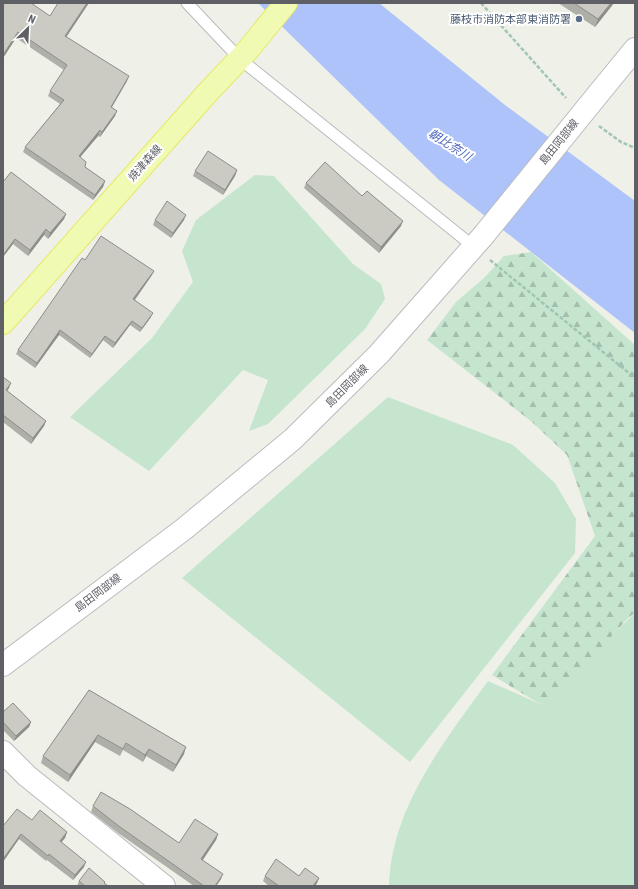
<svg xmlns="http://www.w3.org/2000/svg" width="638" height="889" font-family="'Roboto Condensed','Noto Sans JP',sans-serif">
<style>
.grass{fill:#c6e5cf}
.forest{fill:url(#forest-firs)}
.water{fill:#adc3f9}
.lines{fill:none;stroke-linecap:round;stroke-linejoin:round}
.service-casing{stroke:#b9bac0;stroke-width:13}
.minor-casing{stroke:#b9bac0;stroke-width:24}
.secondary-casing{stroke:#babbc2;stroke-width:24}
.primary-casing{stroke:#e8e867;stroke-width:24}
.path{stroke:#a0c5b5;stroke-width:2.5;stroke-dasharray:4 2;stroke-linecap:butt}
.service{stroke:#fff;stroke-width:11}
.minor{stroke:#fff;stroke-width:22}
.secondary{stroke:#fff;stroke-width:22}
.primary{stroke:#f1fab2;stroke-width:22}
.secondary-bridge-casing{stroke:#babbc2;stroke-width:24;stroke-linecap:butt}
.secondary-bridge{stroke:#fff;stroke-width:22}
.wall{fill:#afafa9}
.shaded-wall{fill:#8e8e89}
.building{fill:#cbcbc4;stroke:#8e8e89}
.service-dot{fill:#5c6f8a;stroke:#fff;stroke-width:1.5}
.labels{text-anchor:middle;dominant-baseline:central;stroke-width:4;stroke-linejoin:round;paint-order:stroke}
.service-label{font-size:11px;fill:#4e5e75;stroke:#fff;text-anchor:end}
.street-label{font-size:11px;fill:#5f6066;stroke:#fff}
.water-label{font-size:12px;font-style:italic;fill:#5067bd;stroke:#fff}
</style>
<defs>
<pattern id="forest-firs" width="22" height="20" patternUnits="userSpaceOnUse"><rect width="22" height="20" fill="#c6e5cf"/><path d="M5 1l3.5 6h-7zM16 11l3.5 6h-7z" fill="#a4bdac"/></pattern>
</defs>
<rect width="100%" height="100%" fill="#eff0e7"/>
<path class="grass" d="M255,175L274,176L353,264L381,284L385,299L365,329L268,424L249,431L268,380L243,370L149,471L70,417L152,338L193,282L182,251L196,220Z
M388,397L513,445L555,483L576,519L575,553L410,762L182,578Z
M635,613V886H389C391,808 444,742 488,681L540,704Z"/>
<path class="forest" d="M531,252L635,345V613L629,617L581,670L540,704L492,675L595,536L567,455L532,422L427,340L456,302L484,278L504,256Z"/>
<path class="water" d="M258,3H379L505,105L635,201V333L439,180Z"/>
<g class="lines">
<defs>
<path id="service" d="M187,3L240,59L473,246"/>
<path id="minor" d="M3,752L27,776L164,886"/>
<path id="secondary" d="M599,93L635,49
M3,665L184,529L293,439L379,354L483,236"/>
<path id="primary" d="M3,323L209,91L247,51L286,3"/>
</defs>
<use href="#service" class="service-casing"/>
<use href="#minor" class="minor-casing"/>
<use href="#secondary" class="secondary-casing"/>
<use href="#primary" class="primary-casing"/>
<path class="path" d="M481,3L566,98
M599,126L621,142L635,148
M490,260L635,378"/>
<use href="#service" class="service"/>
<use href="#minor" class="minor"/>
<use href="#secondary" class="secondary"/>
<use href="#primary" class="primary"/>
<defs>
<path id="secondary-bridge" d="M483,236L599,93"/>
</defs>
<use href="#secondary-bridge" class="secondary-bridge-casing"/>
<use href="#secondary-bridge" class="secondary-bridge"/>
</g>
<path class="wall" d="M3,3L66,37L127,81L112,107L115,116L100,137L98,136L80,157L85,167L105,181L103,187L93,200L23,152L25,147L60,104L48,96L50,91L64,70L16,38L3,58Z
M558,3H614L595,27Z
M237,170L235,176L223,195L193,176L195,171Z
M3,182L66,214L64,219L48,239L44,235L28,256L13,244L3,257Z
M306,183L362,196L401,226L379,253L304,188Z
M155,220H184L171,238L153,225Z
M85,260L154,271L152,275L135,300L151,317L140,332L130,325L113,348L103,340L90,358L59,335L35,368L16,354L18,350Z
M3,377L9,388L7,391L46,421L44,426L31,444L3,422Z
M89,690L184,754L173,772L146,756L143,762L123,750L120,756L95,742L68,782L41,763L43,756Z
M3,712L31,722L29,727L14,741L3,730Z
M93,806L179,843L218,834L216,840L203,860L221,879L216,886H194L118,833L91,812Z
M32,820L67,832L65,838L61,842L84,867L73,880L47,860L46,861L3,826Z
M265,876H299L319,878L317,883L315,886H269L263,881Z
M79,881L104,883L108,886H77Z"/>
<path class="shaded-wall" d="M87,3H89L63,42L65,36Z
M611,3H614L595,27L598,19Z
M18,32L16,38L3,58V55Z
M129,76L127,81L109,112L111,107Z
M117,111L115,116L100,137L102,132Z
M100,130L98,136L77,161L79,156Z
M237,170L235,176L223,195L225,190Z
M105,181L103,187L93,200L95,195Z
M66,214L64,219L48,239L50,233Z
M186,215L184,220L171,238L173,233Z
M403,221L401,226L379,253L381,247Z
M46,229L44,235L28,256L30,250Z
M15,239L13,244L3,257V255Z
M154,271L152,275L132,303L133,299Z
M153,313L151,317L140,332L142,328Z
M132,321L130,325L113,348L115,343Z
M60,330L59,335L35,368L37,363Z
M105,336L103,340L90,358L92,354Z
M11,383L9,388L4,395L6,390Z
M46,421L44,426L31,444L33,438Z
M31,722L29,727L14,741L16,736Z
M98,735L95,742L68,782L70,775Z
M186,747L184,754L173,772L176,765Z
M149,749L146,756L143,762L145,755Z
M67,832L65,838L58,846L60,841Z
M21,834L19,839L3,862V859Z
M218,834L216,840L199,865L201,859Z
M86,862L84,867L73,880L75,875Z
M223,874L221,879L216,886H215Z
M319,878L317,883L315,886H313Z"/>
<path class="building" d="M3,3H31L50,16L58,3H87L65,36L129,76L111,107L117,111L102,132L100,130L79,156L86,162L85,167L105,181L95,195L25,147L64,100L50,91L67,65L18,32L3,55Z
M574,3H611L598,19Z
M208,151L237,170L225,190L195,171Z
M325,162L362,196L367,191L403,221L381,247L306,183Z
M11,172L66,214L50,233L46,229L30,250L15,239L3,255V182Z
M167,201L186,215L173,233L155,220Z
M101,236L154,271L133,299L153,313L142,328L132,321L115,343L105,336L92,354L60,330L37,363L18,350L82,258L85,260Z
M3,377L11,383L6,390L46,421L33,438L3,415Z
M89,690L186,747L176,765L149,749L145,755L126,743L123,749L98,735L70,775L43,756Z
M13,703L31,722L16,736L3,722V712Z
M101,792L130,809L179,843L195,819L218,834L201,859L223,874L215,886H204L120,827L93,806Z
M17,809L32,820L40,810L67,832L60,841L86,862L75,875L49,854L48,856L21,834L3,859V826Z
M276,859L299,876L305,868L319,878L313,886H279L265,876Z
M89,868L105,882L104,883L108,886H85L79,881Z"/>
<circle class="service-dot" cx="579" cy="19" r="4"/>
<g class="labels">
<g class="service-label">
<text x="571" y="19">藤枝市消防本部東消防署</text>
</g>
<g class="street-label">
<text transform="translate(559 142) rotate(-51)">島田岡部線</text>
<text transform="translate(145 163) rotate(-48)">焼津森線</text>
<text transform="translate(347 386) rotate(-45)">島田岡部線</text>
<text transform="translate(98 593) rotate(-37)">島田岡部線</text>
</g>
<g class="water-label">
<text transform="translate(450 145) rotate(32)">朝比奈川</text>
</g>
</g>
<rect width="638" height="889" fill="none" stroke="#5f6066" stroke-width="8"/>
<g transform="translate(28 28) rotate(24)" stroke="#ffffff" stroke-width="3" paint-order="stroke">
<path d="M0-3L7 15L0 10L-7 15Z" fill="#5f6066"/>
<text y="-6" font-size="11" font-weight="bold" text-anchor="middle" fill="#5f6066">N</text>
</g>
</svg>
